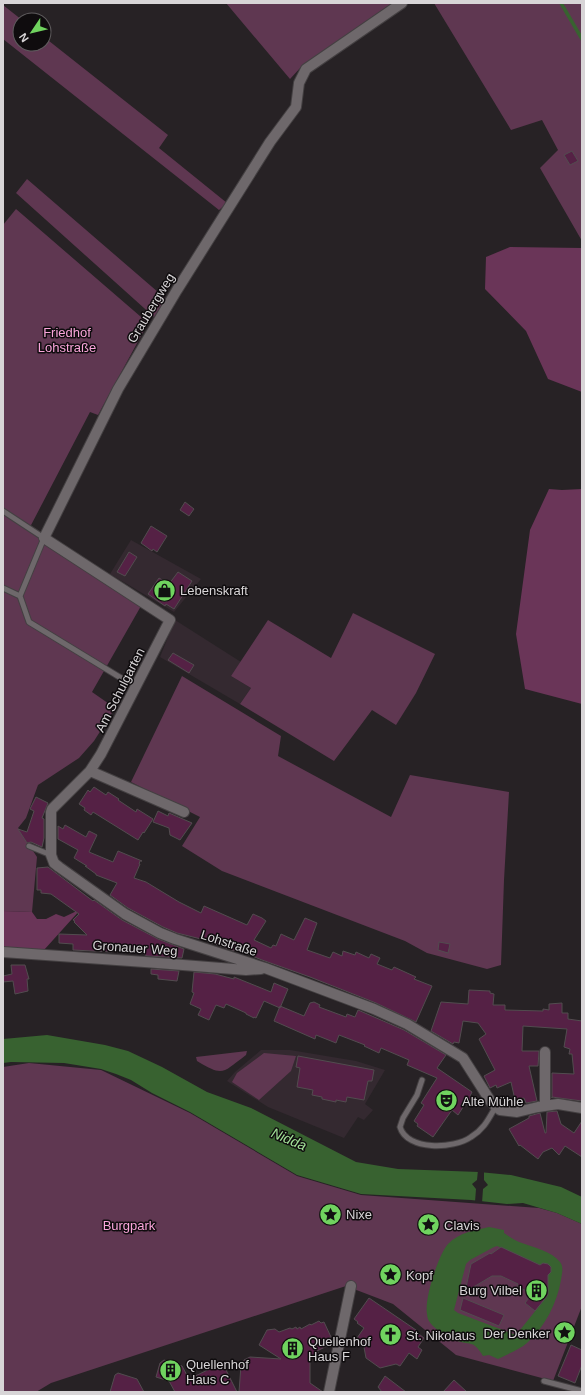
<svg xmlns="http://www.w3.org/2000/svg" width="585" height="1395" font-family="Helvetica,sans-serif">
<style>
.built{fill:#342930}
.green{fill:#5f3751}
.forest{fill:#6a3558}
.water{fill:#386230;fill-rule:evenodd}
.pier{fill:#272225}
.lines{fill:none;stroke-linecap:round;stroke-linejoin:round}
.stream{stroke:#386230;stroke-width:3.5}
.building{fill:#552145;stroke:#524c4f}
.service-casing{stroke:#444042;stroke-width:7}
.minor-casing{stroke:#444042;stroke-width:12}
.service{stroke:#6e686b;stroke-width:5}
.minor{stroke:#6e686b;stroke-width:10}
.labels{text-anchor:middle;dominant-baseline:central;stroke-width:3;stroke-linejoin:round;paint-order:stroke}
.street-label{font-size:13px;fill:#d8d5d7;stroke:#0f0c0e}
.park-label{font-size:13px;fill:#faa5db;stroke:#0f0c0e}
.poi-label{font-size:13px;fill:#d8d5d7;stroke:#0f0c0e;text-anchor:start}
.water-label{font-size:14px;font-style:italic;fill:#a3e398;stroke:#0f0c0e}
</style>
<rect width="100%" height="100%" fill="#272225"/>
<path class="built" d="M131,540L201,579L174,612L110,574Z
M175,620L241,662L231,676L251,688L240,704L160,657Z
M261,1050H290L356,1061L385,1070L365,1104L373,1110L364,1120L358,1117L344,1138L268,1107L227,1081L235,1072Z"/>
<path class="green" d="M226,3H392L302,66L290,79Z
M434,3H582V241L540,168L558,150L542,120L511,130Z
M3,5L22,20H20V44H44V37L168,135L159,148L227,203L219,210L3,39Z
M27,179L166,299L154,317L16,193Z
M16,209L148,323L98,415L90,412L29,529L141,606L92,692L115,708L94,741L79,758L38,785L26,818L18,828L37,857L32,912L3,911V225Z
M353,613L435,654L416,693L396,725L372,710L334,761L240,704L251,688L231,676L268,620L331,658Z
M182,676L281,736L278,756L391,817L410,775L509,792L504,880L501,965L487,969L427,953L405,941L222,871L182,846L200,817L131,782Z
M247,1051L246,1055C222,1073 224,1077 197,1061L196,1057Z
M264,1053L296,1056L291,1071L259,1100L232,1082L237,1073Z
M29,1063L101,1070L190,1113L297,1176L361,1195L539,1208L557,1213L582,1224V1306L553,1381L456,1355L393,1304L346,1286L51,1383L36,1392H3V1067Z"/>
<path class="forest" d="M510,247L582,248V392L548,379L526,331L485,289L486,257Z
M549,489L562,490L582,489V704L525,689L516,634L530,530Z
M81,909L44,950L3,947V911L32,912L37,919H46L56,914L64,917Z"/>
<path class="water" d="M47,1035L105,1045L128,1051L162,1067L207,1092L251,1108L356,1162L398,1169L479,1172L511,1175L561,1187L582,1197V1224L557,1213L523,1203L507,1204L471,1200L361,1194L297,1175L190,1112L152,1093L131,1080L116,1074L101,1069L64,1063L11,1062L3,1063V1039Z
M489,1227L504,1230V1233C510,1237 516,1241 522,1243C535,1248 551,1251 560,1262C564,1267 562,1273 561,1280C557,1303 545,1327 527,1343C519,1350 507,1354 498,1359L489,1355L483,1356C473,1339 470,1346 455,1340C447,1337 438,1331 432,1325C429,1322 427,1318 427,1314C424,1300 438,1255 448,1244C458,1233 475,1230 489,1227ZM497,1246L540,1265L543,1263L548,1264L551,1267L548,1275V1295L516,1335L458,1313L454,1310L466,1264L470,1260L494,1247Z"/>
<path class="pier" d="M478,1170H484V1180L488,1185L483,1189L482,1203L475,1202L476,1189L472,1184L477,1180Z"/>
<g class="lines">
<path class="stream" d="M561,3L582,39"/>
</g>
<path class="building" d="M572,151L578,161L570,165L564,155Z
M185,502L194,509L189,516L180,510Z
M151,526L167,536L157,552L153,549L152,551L141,543Z
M129,552L137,557L125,576L117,572Z
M178,572L192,581L174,609L166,604L165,606L148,594L159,578L169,584Z
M173,653L194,665L189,673L168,660Z
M94,787L106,795L108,792L119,799L118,800L136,812L137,809L153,819L144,833L143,832L138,840L93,812L91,815L84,810L85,808L79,804L88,790L90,792Z
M36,797L48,803L42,818L44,819V838L42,847L31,842L27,843L18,829L27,832L34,811L30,809Z
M158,811L168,816L169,813L192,823L180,840L170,835L169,828L153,822Z
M65,825L86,837L89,831L97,835L89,852L113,862L118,851L142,861H140L139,864H140L134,878L146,882L179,902L201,913L204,906L247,925L253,914L262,918L266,921L254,940L271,948L273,945L276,946L281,934L294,940L305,918L317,923L307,950L330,958L333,952L342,956L343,951L355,955L356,952L369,958L371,954L380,958L377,964L392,970L394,967L416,977L414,979L432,986L416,1022L376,1003L310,977L262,960L235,949L234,951L201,939L177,933L163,927L128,908L110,895L117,883L96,875V874L85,866H87L74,858L78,850L58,839V826L63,829Z
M48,867L93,901L94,900L122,920L158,939L184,949L182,958L147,956L128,946V948L113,943L112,952L73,950V944L59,943V934L87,935L74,922L75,921L73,920L79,914L51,894L41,893V890H37V868Z
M439,942L450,944L448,953L438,950Z
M11,965H25L29,979H27L28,991L15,994L13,981L3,982V976L12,974Z
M151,969L179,971L177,981L158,979V975L151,974Z
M194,972L215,974L234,979V977L271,992L274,983L288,989L280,1008L264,1001L256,1018L254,1017V1018L246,1014V1013L226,1004L224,1008L216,1005L209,1020L198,1015L201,1009L190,1004L194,993L192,992Z
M469,990L490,991V993L494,994L493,1005H505V1010L543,1011V1009L549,1010V1004L562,1003V1013H568V1019L582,1021V1101L559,1098L552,1097V1098V1073L574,1074L572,1054H569L570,1049L564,1047L567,1029L523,1026L522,1051H539L538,1066H529L537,1101L526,1103L524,1098L515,1100L511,1082L497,1088L496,1085L490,1088L484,1076L495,1070L479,1039L486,1034L478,1023L463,1021L459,1043L454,1042L453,1044L431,1031L441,1002L468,1004Z
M314,1002L320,1005L319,1007L346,1017L347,1014L355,1017L358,1010L404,1030L446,1055L437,1068L472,1092L470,1096L472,1097L467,1105L465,1104L458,1115L452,1110L433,1137L417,1126L418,1124L414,1121L424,1105L421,1103L437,1078L407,1065L409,1060L381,1048L379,1053L364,1046L365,1045L339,1035L336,1043L316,1035L315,1039L274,1021L280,1006L304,1016L310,1003Z
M298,1056L374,1070L372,1081H368L364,1100L347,1097L346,1102L336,1100V1102L322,1099V1097L312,1095L313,1090L297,1087L300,1068L296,1067Z
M557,1111L561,1124L574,1133L582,1121V1157L565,1146L559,1155L552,1148L543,1152L538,1159L520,1145L519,1146L509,1129L529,1118V1116L540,1113L545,1133H546L547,1112Z
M501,1247L540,1265L543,1263L548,1264L551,1267V1272L548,1275V1295L535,1311L525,1303L532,1294L517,1286L518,1284L501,1276H492L465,1292L471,1264L490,1253L491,1254Z
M369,1298L416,1330L415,1331L424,1338L418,1347L422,1350L417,1359L409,1353L400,1366L396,1364L380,1368L366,1358L363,1342L357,1338L364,1328L357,1323L358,1322L354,1319Z
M463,1298L504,1315L499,1326L460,1310Z
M319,1321L321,1323L324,1322L331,1337L325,1341L327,1346L317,1351L319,1354L310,1359V1383L323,1392H239L241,1365L244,1360L250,1357L281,1359L259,1345L267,1330L275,1329L279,1332L290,1328L292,1329L296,1327L297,1329L300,1327L301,1329L310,1324L311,1325Z
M571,1345L582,1350V1365L575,1383L558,1376Z
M164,1360L182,1366L189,1379L218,1365L220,1369L224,1366L237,1392H175L169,1381L156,1377L160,1363Z
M118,1373L137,1379L144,1392H110L115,1375Z
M385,1376L406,1392H382L378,1387Z
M454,1380L467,1392H443Z"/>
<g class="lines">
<defs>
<path id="service" d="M3,511L44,538L20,596L29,622L121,678
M3,588L20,596
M29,846L51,855
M422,1080L417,1095L403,1118L400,1127C407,1151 454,1149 471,1137C484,1129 488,1120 496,1106
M544,1381L582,1391"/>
<path id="minor" d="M402,3L306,69L299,83L296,107L270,142L177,290L118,389L44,538L170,620L101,754L90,771L52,809L51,812V855L54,863L59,867L125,914L160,933L175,939L265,968L374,1009L407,1024L463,1058L491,1102L500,1110L517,1112L538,1107L558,1104L582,1108
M90,771L184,812
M3,952L145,962L246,970L261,969
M545,1105V1052
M329,1392L351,1286"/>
</defs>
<use href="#service" class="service-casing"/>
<use href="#minor" class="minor-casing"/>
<use href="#service" class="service"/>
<use href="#minor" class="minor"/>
</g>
<defs>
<symbol id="shop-disc" viewBox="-11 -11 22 22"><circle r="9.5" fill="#70d35f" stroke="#0f0c0e"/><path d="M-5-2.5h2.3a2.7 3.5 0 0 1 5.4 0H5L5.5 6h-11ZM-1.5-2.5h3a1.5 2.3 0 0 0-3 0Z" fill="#111"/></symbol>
<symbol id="theatre-disc" viewBox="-11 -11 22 22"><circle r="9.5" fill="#70d35f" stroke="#0f0c0e"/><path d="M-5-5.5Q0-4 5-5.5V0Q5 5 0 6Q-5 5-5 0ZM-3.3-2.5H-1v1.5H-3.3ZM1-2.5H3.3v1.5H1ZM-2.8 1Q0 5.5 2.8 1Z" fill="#111"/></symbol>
<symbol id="sight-disc" viewBox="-11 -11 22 22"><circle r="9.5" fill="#70d35f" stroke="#0f0c0e"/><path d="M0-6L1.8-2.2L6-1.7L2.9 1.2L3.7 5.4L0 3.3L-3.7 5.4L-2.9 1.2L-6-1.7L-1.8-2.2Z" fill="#111"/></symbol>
<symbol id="building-disc" viewBox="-11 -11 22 22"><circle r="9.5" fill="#70d35f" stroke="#0f0c0e"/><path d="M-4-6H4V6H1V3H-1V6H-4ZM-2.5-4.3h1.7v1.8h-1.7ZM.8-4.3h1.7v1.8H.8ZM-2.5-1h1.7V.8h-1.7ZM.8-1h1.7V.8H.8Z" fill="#111"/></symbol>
<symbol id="church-disc" viewBox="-11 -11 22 22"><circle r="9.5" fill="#70d35f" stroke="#0f0c0e"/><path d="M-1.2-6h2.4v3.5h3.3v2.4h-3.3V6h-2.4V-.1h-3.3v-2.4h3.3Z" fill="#111"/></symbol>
</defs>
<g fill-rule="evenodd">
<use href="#shop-disc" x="152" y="578" width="25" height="25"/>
<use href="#theatre-disc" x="434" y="1088" width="25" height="25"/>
<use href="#sight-disc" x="318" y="1202" width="25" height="25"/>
<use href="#sight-disc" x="416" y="1212" width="25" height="25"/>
<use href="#sight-disc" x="378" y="1262" width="25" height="25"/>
<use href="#building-disc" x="524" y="1278" width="25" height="25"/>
<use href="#sight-disc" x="552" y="1320" width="25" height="25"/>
<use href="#church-disc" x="378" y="1322" width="25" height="25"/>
<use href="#building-disc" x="280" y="1336" width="25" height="25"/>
<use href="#building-disc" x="158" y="1358" width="25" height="25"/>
</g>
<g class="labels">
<g class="street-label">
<text transform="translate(151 308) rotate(-59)">Graubergweg</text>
<text transform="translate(120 690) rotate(-63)">Am Schulgarten</text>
<text transform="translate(229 943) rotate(18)">Lohstraße</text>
<text transform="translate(135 948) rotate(4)">Gronauer Weg</text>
</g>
<g class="park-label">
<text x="67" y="332">Friedhof<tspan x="67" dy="15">Lohstraße</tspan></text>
<text x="129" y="1225">Burgpark</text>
</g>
<g class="poi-label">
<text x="180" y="590">Lebenskraft</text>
<text x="462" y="1101">Alte Mühle</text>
<text x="346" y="1214">Nixe</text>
<text x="444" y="1225">Clavis</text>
<text x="406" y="1275">Kopf</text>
<text x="522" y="1290" text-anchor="end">Burg Vilbel</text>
<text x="550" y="1333" text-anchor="end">Der Denker</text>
<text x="406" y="1335">St. Nikolaus</text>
<text x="308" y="1341">Quellenhof<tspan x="308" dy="15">Haus F</tspan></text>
<text x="186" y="1364">Quellenhof<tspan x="186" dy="15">Haus C</tspan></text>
</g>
<g class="water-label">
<text transform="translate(289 1139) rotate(23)">Nidda</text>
</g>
</g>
<rect width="585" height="1395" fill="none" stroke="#d8d5d7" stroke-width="8"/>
<g transform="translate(32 32) rotate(235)"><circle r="19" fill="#0f0c0e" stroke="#5f5c5e"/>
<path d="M0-3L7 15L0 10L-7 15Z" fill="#70d35f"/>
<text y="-6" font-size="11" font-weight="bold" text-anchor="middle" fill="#d8d5d7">N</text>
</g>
</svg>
